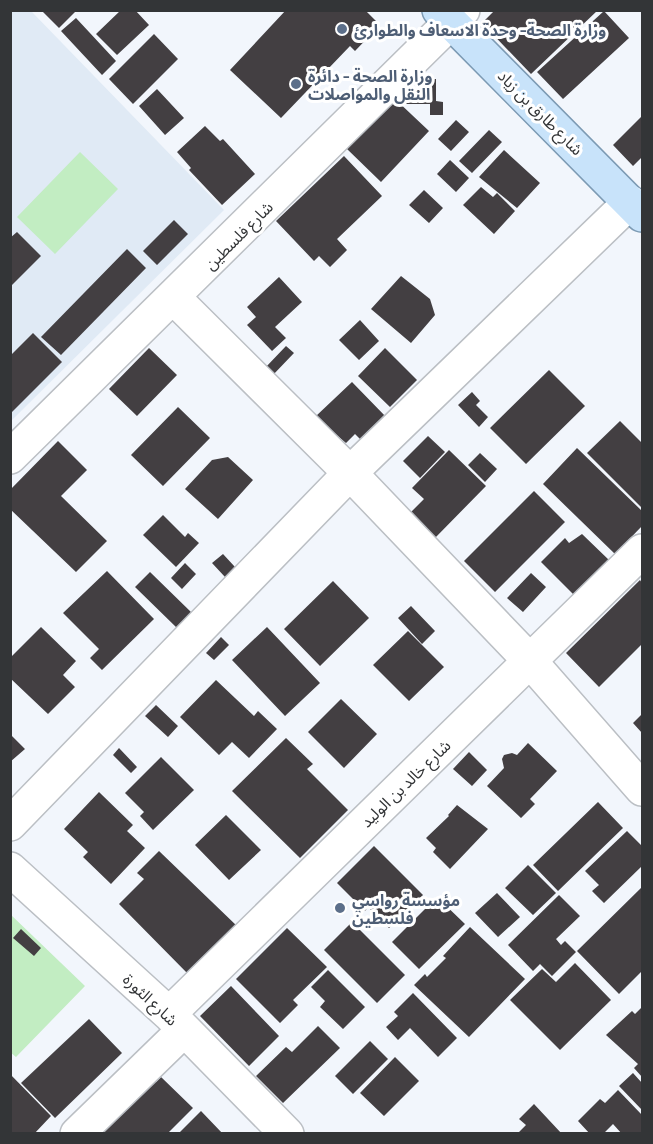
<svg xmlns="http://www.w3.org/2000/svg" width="653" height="1144" font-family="Barlow,'Noto Sans Arabic',sans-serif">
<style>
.built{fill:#e0eaf5}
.green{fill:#c2edc2}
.building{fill:#433f42}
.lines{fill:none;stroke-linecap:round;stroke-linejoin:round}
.minor-casing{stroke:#bbbfc4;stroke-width:36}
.major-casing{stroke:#7c9ab3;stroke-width:36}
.minor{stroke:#fff;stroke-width:33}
.major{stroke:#c8e3fa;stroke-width:33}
.service-dot{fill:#5c6f8a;stroke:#fff;stroke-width:2}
.labels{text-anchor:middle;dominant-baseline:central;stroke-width:6;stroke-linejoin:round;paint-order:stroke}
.service-label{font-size:16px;font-weight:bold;fill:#4e5e75;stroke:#fff;text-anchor:start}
.street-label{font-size:16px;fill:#333537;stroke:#fff}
</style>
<rect width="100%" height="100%" fill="#f2f6fc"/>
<path class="built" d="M11,11H31L224,210L11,421Z"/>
<path class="green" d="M80,152L118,189L55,254L17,217Z
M10,914L85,986L16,1057L10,1052Z"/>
<path class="building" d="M41,10H77L59,28Z
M121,10H135L149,25L117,55L96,34Z
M286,10H365L380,25L355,51L350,46L281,118L230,70Z
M495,10H598L531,74L482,23Z
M604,11L629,38L563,99L537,72Z
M76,18L116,61L102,75L61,31Z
M154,34L178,59L133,104L109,79Z
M417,79H436V101L443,102V115H430V104H406V91H417Z
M157,89L184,118L165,135L139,106Z
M394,98L429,131L381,182L346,148Z
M642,116V157L633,166L613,145Z
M456,120L469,132L451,151L438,139Z
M205,126L220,141L223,139L255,174L222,205L189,170L191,168L177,152Z
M489,130L502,142L472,173L459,161Z
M504,150L540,183L517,208L479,177Z
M344,156L382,196L337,239L347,250L330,267L319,256L314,261L276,221Z
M450,160L469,178L456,192L437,174Z
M481,187L493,197L497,193L515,211L494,234L463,205Z
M424,190L443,208L429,223L409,205Z
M174,220L188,234L157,265L143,251Z
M17,232L41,256L10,287V238Z
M127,249L146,268L61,355L41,337Z
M401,276L430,299L435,315L411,343L371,309Z
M279,277L302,302L275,327L286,338L272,351L247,325L256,317L247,307Z
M360,320L379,341L359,360L339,340Z
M33,333L62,362L10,414V356Z
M286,346L294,353L272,376L265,368Z
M149,348L177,375L137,416L109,389Z
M385,348L417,380L390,407L358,376Z
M549,370L585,406L526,464L490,428Z
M352,382L387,418L363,442L355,434L346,443L315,417Z
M472,392L480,401L476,405L488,417L479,427L458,405Z
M178,407L210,438L163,486L131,455Z
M620,421L642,443V508L587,453Z
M428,436L445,452L420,478L403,461Z
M58,441L87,470L61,496L107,541L76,572L10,509V490Z
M577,448L642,511V526L615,554L543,484Z
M449,450L486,486L435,538L410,513L424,499L412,488Z
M480,453L497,469L485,482L468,465Z
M228,457L253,480L218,519L185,489L212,460Z
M534,491L565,522L495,592L464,561Z
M163,515L185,537L188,533L199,543L176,567L143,535Z
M582,534L610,561L575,596L541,562L565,538L569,543Z
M223,554L235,567L225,577L212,563Z
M185,563L196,574L182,589L171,578Z
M107,571L154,619L102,670L90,658L99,649L63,613Z
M150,572L192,613L177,628L135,587Z
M531,573L546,587L523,612L507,598Z
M640,580L642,583V644L599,687L566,653Z
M333,581L369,618L320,666L284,629Z
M411,606L435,631L422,644L398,618Z
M41,627L76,661L63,675L75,687L48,714L10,678V658Z
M267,627L320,683L285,716L232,660Z
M408,631L444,667L409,701L373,665Z
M221,637L229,645L214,660L206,653Z
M216,680L254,716L258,711L277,729L249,758L232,742L219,755L180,717Z
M341,699L377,734L344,768L308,732Z
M156,705L178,726L168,737L145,716Z
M642,714V733L633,723Z
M10,734L25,749L10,762Z
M286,738L313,764L307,769L348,810L300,858L232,791Z
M528,743L557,771L530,799L535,804L521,818L487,786L504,768L502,759L504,755L512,753L517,755Z
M119,748L137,767L131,773L113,755Z
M469,752L487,770L472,786L453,769Z
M161,757L194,790L153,830L140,816L144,812L125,793Z
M99,792L133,825L127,831L145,848L111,884L83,857L88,852L64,829Z
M598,802L623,828L558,891L533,865Z
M457,805L488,829L450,869L433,852L436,848L426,838L449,816L448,815Z
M226,815L261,850L229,880L195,845Z
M627,831L642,846V866L604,903L592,891L599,885L585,871Z
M374,846L423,895L389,928L368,907L365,911L337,883Z
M159,851L238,927L189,975L119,904L144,879L137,873Z
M528,865L556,893L533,915L505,888Z
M642,887V971L619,994L577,951Z
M497,893L520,917L498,937L475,913Z
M559,895L580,916L556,939L561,945L565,941L576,952L552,976L540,964L533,971L508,945Z
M437,897L465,924L419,969L392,942Z
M352,922L405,975L377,1003L324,950Z
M470,927L525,979L469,1037L414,985L425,974L427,977L446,958L443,956Z
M287,928L327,967L293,1000L298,1005L280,1023L236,979Z
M21,929L41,948L34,956L13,938Z
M575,963L611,1000L560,1050L510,1000L542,969L556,982Z
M328,970L365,1007L343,1029L320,1007L325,1001L311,987Z
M231,986L279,1036L249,1066L200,1016Z
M413,993L457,1038L438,1057L410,1028L398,1040L386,1027L398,1016L394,1012Z
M642,1007V1077L634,1068L638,1064L606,1035L632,1011L635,1014Z
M89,1019L122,1053L55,1118L21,1083Z
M318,1026L340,1048L283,1103L256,1076L286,1047L292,1052Z
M370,1041L388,1059L353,1094L335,1076Z
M395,1057L419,1081L384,1116L360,1093Z
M633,1073L642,1083V1110L619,1086Z
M10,1074L51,1116L34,1134H10Z
M150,1076L156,1082L161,1077L193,1108L167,1134H87Z
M618,1090L642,1115V1134H622L613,1124L603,1134H590L578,1121L600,1099L605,1103Z
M534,1104L562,1134H517L526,1125L519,1119Z
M201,1111L223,1134H178Z"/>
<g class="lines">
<defs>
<path id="minor" d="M174,298L350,473L530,661L642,789
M10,457L463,10
M10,824L350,473L630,202
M10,869L169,1014L287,1134
M169,1014L642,551
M77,1134L184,1030"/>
<path id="major" d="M439,10L642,215"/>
</defs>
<use href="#minor" class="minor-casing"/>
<use href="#major" class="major-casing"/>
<use href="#minor" class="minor"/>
<use href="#major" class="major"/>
</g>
<g class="service-dot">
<circle cx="342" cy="29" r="6"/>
<circle cx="296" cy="84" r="6"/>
<circle cx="340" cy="908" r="6"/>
</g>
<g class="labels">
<g class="service-label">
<text x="354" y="29">وزارة الصحة- وحدة الاسعاف والطوارئ</text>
<text x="308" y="75">وزارة الصحة - دائرة<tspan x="308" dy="18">النقل والمواصلات</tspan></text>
<text x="352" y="899">مؤسسة رواسي<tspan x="352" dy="18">فلسطين</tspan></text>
</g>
<g class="street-label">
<text transform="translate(541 112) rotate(45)">شارع طارق بن زياد</text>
<text transform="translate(238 235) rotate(-45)">شارع فلسطين</text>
<text transform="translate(405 783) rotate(-44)">شارع خالد بن الوليد</text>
<text transform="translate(151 999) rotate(43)">شارع الثورة</text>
</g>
</g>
<rect width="653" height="1144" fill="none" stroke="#333537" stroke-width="24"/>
</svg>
